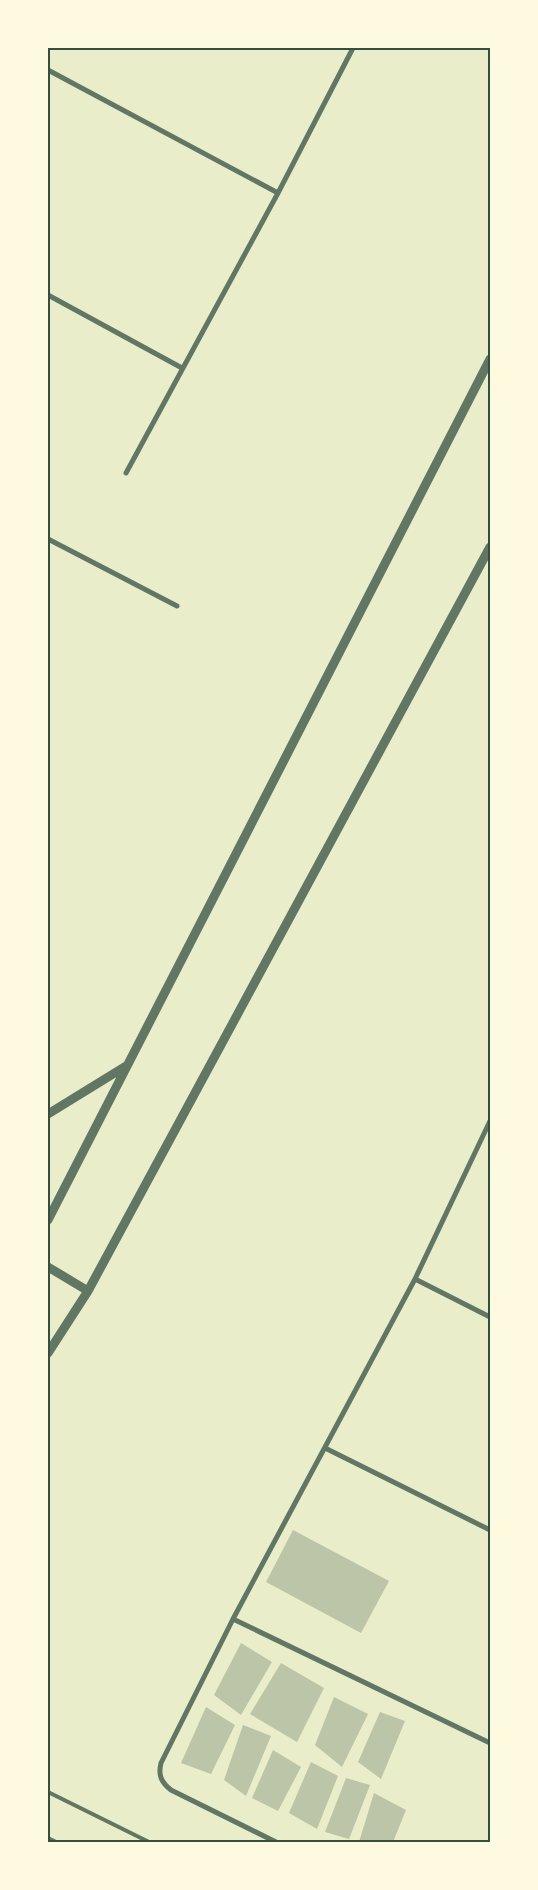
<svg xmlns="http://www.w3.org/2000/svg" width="538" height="1890" font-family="'Asap Condensed',sans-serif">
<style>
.building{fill:#bcc5a7}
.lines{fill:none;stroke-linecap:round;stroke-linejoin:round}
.service{stroke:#617663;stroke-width:4}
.minor{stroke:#617663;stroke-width:5}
.tertiary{stroke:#617663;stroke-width:9}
.neatline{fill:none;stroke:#344e41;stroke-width:2}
</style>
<rect width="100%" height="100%" fill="#e9edc9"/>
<path class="building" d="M293,1530L389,1581L361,1633L266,1582Z
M241,1643L272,1662L241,1715L214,1695Z
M281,1663L324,1688L297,1742L250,1714Z
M334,1697L368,1714L342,1767L315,1745Z
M206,1707L235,1725L211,1774L181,1763Z
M380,1712L405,1721L381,1779L358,1762Z
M243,1725L271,1736L246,1796L224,1780Z
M273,1750L301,1767L278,1811L252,1798Z
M311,1762L338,1776L317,1829L289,1813Z
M346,1778L370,1785L349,1839L325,1832Z
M374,1793L406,1810L393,1842H359Z"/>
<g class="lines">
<path class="service" d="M48,1792L149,1842
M48,1838L56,1842"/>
<path class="minor" d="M48,70L278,193
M48,295L182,368
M126,473L278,193L353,48
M48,539L177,606
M490,1121L415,1279L490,1317
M415,1279L233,1619L490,1743
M325,1448L490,1530
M233,1619L161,1763C158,1775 161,1782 171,1790L276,1842"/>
<path class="tertiary" d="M48,1114L126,1066
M48,1220L490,359
M48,1267L88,1291
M48,1353L88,1291L490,547"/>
</g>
<rect width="538" height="1890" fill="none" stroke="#fefae0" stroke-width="98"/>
<rect x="49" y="49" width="440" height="1792" class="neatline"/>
</svg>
